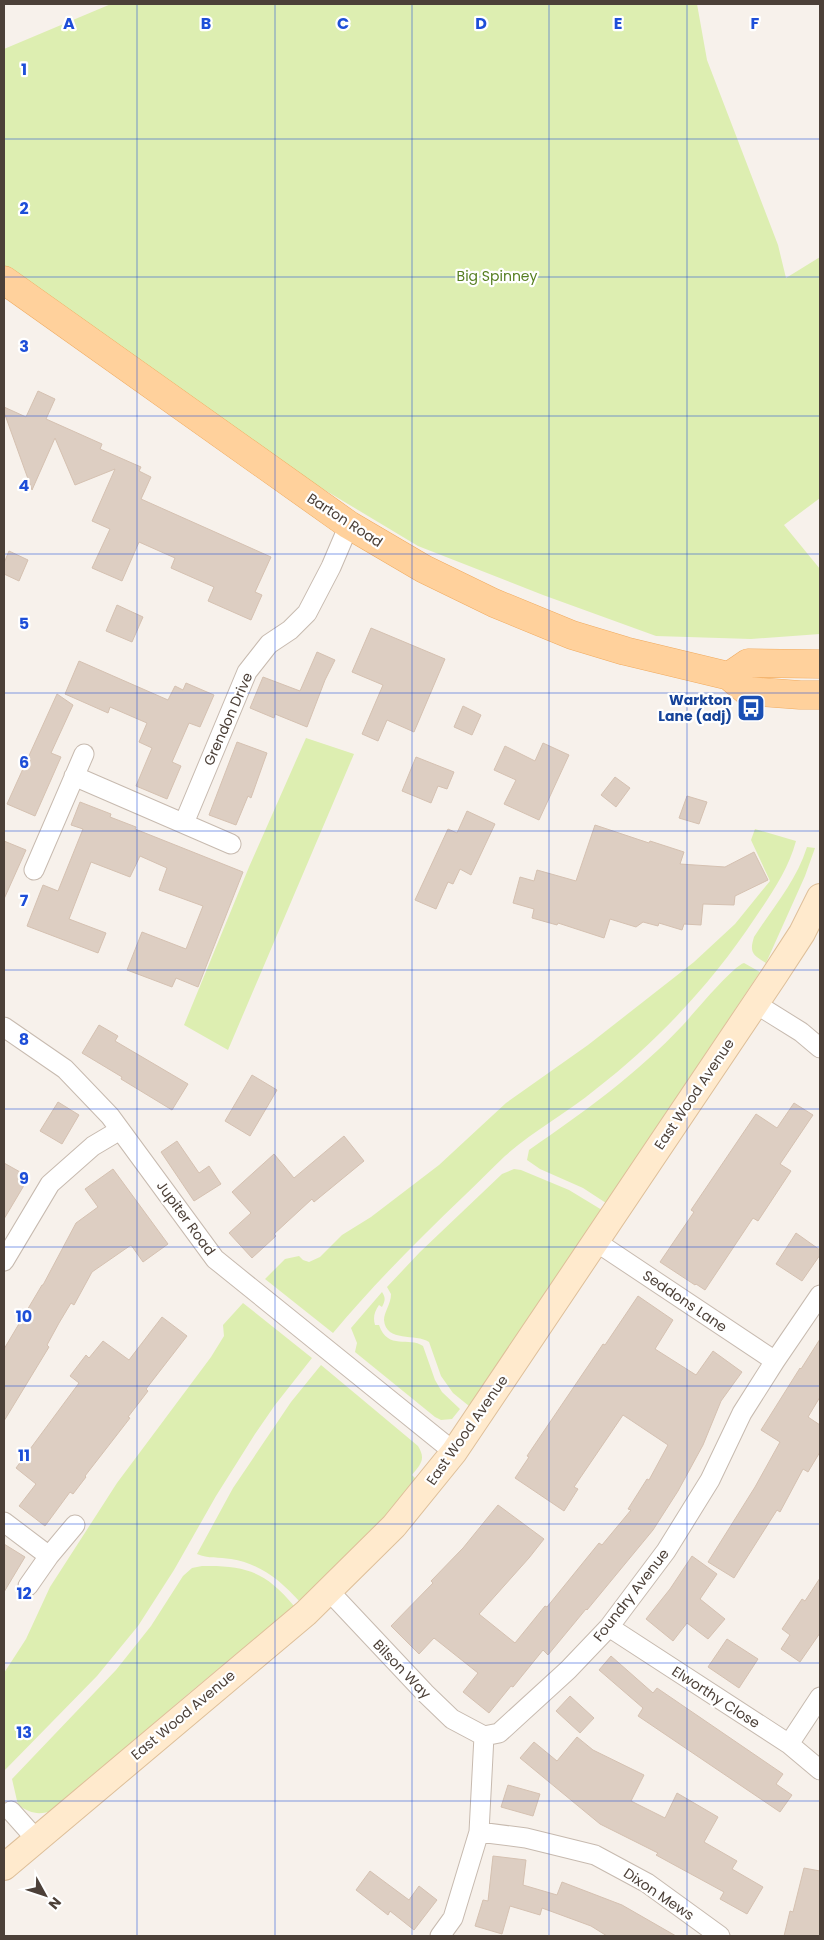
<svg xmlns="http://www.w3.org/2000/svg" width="824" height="1940" font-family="Poppins,sans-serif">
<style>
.green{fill:#ddeeb1}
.building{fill:#ddcec2;stroke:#d5c1b1}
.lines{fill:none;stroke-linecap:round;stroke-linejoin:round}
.street-casing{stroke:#c7baaf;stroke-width:21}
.secondary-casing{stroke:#debf99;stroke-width:28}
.primary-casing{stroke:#f0ab60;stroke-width:29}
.street{stroke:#fff;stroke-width:19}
.secondary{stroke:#ffeacd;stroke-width:26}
.primary{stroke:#ffd19c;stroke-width:28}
.grid{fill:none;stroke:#1d4ed8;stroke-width:1;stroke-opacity:0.55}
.labels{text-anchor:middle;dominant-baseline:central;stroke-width:4.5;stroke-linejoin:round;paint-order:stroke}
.park-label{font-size:14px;fill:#567f22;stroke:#fff}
.street-label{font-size:14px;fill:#4c4038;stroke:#fff}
.transit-label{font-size:14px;font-weight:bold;fill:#164399;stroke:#fff;text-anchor:end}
.grid-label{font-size:16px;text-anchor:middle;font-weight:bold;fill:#1d4ed8;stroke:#fff;stroke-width:4.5;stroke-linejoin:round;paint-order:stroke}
</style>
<rect width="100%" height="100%" fill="#f7f1eb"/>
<path class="green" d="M111,4H697L707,60L778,245L786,278L820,257V498L784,525L820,569V634L751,639L656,636L543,595L418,546L268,456L4,268V49Z
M306,738L354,754L228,1050L184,1025L249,867Z
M755,829L796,841C788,870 772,893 755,918C712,983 658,1041 596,1089C567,1113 533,1131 505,1156C491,1169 478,1183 464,1196C418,1240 374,1284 333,1333L265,1279L285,1259L299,1256L303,1260L309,1262L320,1257L342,1235L371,1217L439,1165L506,1103L588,1045L694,962L735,924L770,881L751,840Z
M807,847L815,848L805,876L766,963C753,955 749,953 754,937C773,907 796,882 807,847Z
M744,963L760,972L606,1203L583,1188L540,1169L527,1160L529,1150C584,1112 637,1074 683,1025C694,1013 733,966 744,963Z
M514,1169L521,1170L569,1190L602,1210L469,1406L453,1393L441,1376L429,1342C416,1333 386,1343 384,1320C384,1312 391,1304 391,1294L387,1287L420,1252L502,1174Z
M382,1292C386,1298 385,1301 382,1307L379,1305C374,1312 373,1318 375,1325H379C388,1351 409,1336 423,1346L435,1380L442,1392L460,1409L452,1419L441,1420L435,1417L355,1352L357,1343L351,1328Z
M243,1303L312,1358L275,1405L255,1434L216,1496L174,1570L138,1626L97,1676L4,1771V1673L26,1639L50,1587L117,1483L211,1357L224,1336L223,1325Z
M321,1365L418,1446C426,1459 421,1464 412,1475L417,1480L374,1530L300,1602C280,1580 261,1564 231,1559C219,1557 208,1559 197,1554L233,1488L291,1402Z
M202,1566C246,1565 266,1572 294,1606L188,1694L53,1810C39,1816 30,1813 18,1805L12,1779L116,1670L151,1626L183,1576L192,1568Z"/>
<path class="building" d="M38,391L55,399L46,419L102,444L100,449L141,467L139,471L151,477L141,499L271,557L255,592L262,595L251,620L208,601L214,587L171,568L175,558L139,542L122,581L92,568L110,529L92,521L115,469L75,485L55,438L32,490L4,412V407L26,417Z
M9,551L28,560L19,581L4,574V563Z
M117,605L143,617L132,642L106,631Z
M371,628L445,659L414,732L387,720L378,741L362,734L383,685L352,672Z
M317,652L335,660L325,680L307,727L275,714L274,718L250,708L263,677L300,691Z
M79,661L168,700L175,686L183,690L186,683L214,695L200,727L189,723L172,762L181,766L167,799L136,786L152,748L139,742L147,723L110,707L108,713L65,694Z
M57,694L73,705L51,753L61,757L35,816L7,804Z
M463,706L481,715L472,735L454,727Z
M237,742L267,753L251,798L248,796L236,825L209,815Z
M543,743L569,755L539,820L504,804L516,780L494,770L505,746L535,761Z
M416,757L454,772L447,789L438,786L431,803L402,791Z
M615,777L630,788L616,807L601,795Z
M687,796L707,802L699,824L679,818Z
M80,802L111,814L110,817L136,827L135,829L243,872L198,987L176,978L172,987L127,970L142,932L186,949L203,906L159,890L167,868L140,856L130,877L91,862L69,919L106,933L98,953L27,926L43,885L58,891L83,829L71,825Z
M467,811L495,824L471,875L460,869L453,884L448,882L436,909L415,900L448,829L457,833Z
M595,825L649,843L650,841L684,852L680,864L725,867L754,852L768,880L735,896L734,905L703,904L701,925L684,924L682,930L659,923L658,926L643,922L636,927L610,919L604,938L558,923L557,925L532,918L534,909L513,903L520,877L534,881L537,870L576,881Z
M4,841L26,850L4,899Z
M99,1025L118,1036L115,1041L188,1084L172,1110L121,1079L122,1077L82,1053Z
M252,1075L277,1090L250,1136L225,1121Z
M58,1102L79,1115L62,1144L40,1131Z
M794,1103L813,1115L780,1164L791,1171L758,1221L753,1218L705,1290L696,1284L695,1285L660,1262L694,1212L691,1210L756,1114L777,1128Z
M344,1136L364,1161L314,1202L312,1199L274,1234L276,1236L252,1258L229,1233L251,1213L232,1192L274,1154L294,1178Z
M177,1141L199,1173L209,1166L221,1184L194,1201L161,1152Z
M4,1163L29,1177L4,1219Z
M113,1169L168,1244L143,1262L131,1245L92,1272L74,1305L71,1303L59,1323L47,1345L49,1347L4,1421V1349L42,1285H43L76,1223L98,1207L85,1189Z
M796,1233L820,1250V1255L802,1281L776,1264Z
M638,1296L673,1320L655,1349L696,1375L713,1351L742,1372L721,1401L703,1445L678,1491L653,1530L587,1610L586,1609L548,1655L543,1650L513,1687L511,1686L489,1713L463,1692L478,1673L434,1638L419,1654L391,1626L433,1583L431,1581L463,1548L498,1505L544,1539L529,1558L479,1614L515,1643L545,1606L547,1607L599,1543L602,1545L631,1510L628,1509L647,1479L649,1480L668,1445L623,1415L574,1487L578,1489L564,1511L515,1478L529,1457L527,1456L586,1369L603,1344L605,1345Z
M162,1317L187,1336L146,1389L148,1391L128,1417L130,1418L85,1476L86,1477L73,1494L70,1492L45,1526L19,1506L36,1484L16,1468L79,1383L70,1376L86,1355L89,1358L103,1341L129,1360Z
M820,1339V1397L808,1417L820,1425V1452L808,1472L803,1469L780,1512L777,1510L734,1578L708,1562L755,1487L780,1442L761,1430L800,1368L801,1369Z
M4,1544L25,1557L4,1592Z
M692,1556L717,1574L700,1599L725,1619L708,1639L687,1623L673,1641L646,1619L670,1589Z
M820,1578V1633L800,1662L781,1649L790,1635L782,1629L802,1599L805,1601Z
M727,1639L758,1659L739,1688L708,1667Z
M611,1656L653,1693L657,1688L783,1774L776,1784L792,1795L780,1812L638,1716L643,1708L599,1670Z
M570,1696L594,1718L580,1733L556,1711Z
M577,1737L593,1750L644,1775L631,1801L665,1818L677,1793L718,1817L704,1842L737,1861L732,1869L763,1887L747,1914L720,1899L724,1892L656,1855L658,1853L600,1824L520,1758L534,1742L557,1761Z
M508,1785L540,1794L533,1816L501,1807Z
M493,1856L526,1860L523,1885L557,1895L562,1882L622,1905L676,1936H607L591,1926L542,1908L540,1915L510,1906L502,1934L475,1926L483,1900L488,1901Z
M804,1868L820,1871V1936H784L790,1911L793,1912Z
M370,1871L409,1900L419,1886L437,1900L414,1930L390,1911L388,1915L356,1890Z"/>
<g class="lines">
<defs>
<path id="street" d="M74,776L231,844
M184,823L247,672L269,644L290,630L307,613L331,567L349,525
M34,870L84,754
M756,1004L801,1032L820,1048
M4,1027L65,1069L110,1116L215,1259L454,1452
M595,1241L775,1361
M4,1261L50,1184L93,1146L120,1130
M4,1522L49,1556
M28,1586L49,1556L75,1525
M329,1591L425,1693L452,1719L484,1736
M609,1627L789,1744L820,1770
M484,1736L499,1733L568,1670L609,1627L666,1551L710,1480L742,1413L775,1361L820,1295
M789,1744L820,1697
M11,1811L36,1839
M479,1832L526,1838L595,1855L647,1883L720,1936
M440,1936L453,1918L479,1832L484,1736"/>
<path id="secondary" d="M4,1867L306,1613L394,1526L454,1452L774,976L802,933L820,897"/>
<path id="primary" d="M4,280L349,525L424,569L494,603L572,635L625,651L729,676L747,691L800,695H820
M729,676L748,663L820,664"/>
</defs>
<use href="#street" class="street-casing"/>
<use href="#secondary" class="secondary-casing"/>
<use href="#primary" class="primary-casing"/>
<use href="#street" class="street"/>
<use href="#secondary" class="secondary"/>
<use href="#primary" class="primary"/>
</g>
<path class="grid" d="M137,4V1936M275,4V1936M412,4V1936M549,4V1936M687,4V1936M4,139H820M4,277H820M4,416H820M4,554H820M4,693H820M4,831H820M4,970H820M4,1109H820M4,1247H820M4,1386H820M4,1524H820M4,1663H820M4,1801H820"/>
<defs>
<symbol id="bus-square" viewBox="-11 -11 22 22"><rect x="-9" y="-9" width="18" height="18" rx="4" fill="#1a4fb4" stroke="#fff"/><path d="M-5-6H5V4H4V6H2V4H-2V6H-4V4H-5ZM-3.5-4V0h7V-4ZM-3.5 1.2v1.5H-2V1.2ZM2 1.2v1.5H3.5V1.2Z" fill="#fff"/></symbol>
</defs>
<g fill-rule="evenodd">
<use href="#bus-square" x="735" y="692" width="32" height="32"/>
</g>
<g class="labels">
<g class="park-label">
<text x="497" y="276">Big Spinney</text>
</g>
<g class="street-label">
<text transform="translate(345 520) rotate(33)">Barton Road</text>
<text transform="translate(228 719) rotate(-66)">Grendon Drive</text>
<text transform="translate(694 1094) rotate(-56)">East Wood Avenue</text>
<text transform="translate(186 1218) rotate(54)">Jupiter Road</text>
<text transform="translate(685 1301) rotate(34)">Seddons Lane</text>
<text transform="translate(467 1430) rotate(-55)">East Wood Avenue</text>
<text transform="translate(631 1595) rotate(-52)">Foundry Avenue</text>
<text transform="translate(402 1669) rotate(46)">Bilson Way</text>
<text transform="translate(716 1697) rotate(33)">Elworthy Close</text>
<text transform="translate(183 1715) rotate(-40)">East Wood Avenue</text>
<text transform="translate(659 1894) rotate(34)">Dixon Mews</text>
</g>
<g class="transit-label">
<text x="732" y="700">Warkton<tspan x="732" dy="16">Lane (adj)</tspan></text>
</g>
</g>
<g class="grid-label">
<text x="69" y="29">A</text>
<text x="206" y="29">B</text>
<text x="343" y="29">C</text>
<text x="481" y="29">D</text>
<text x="618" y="29">E</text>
<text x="755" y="29">F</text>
<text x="24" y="75">1</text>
<text x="24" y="214">2</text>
<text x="24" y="352">3</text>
<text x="24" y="491">4</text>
<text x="24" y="629">5</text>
<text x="24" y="768">6</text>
<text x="24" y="906">7</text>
<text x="24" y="1045">8</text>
<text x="24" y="1184">9</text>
<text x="24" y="1322">10</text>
<text x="24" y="1461">11</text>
<text x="24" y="1599">12</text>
<text x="24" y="1738">13</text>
</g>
<rect width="824" height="1940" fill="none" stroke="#4c4038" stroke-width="10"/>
<g transform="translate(45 1895) rotate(130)" stroke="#ffffff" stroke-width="4" paint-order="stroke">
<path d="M0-4L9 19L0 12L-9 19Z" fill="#4c4038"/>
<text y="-8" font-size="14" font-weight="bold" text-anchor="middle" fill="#4c4038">N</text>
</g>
</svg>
